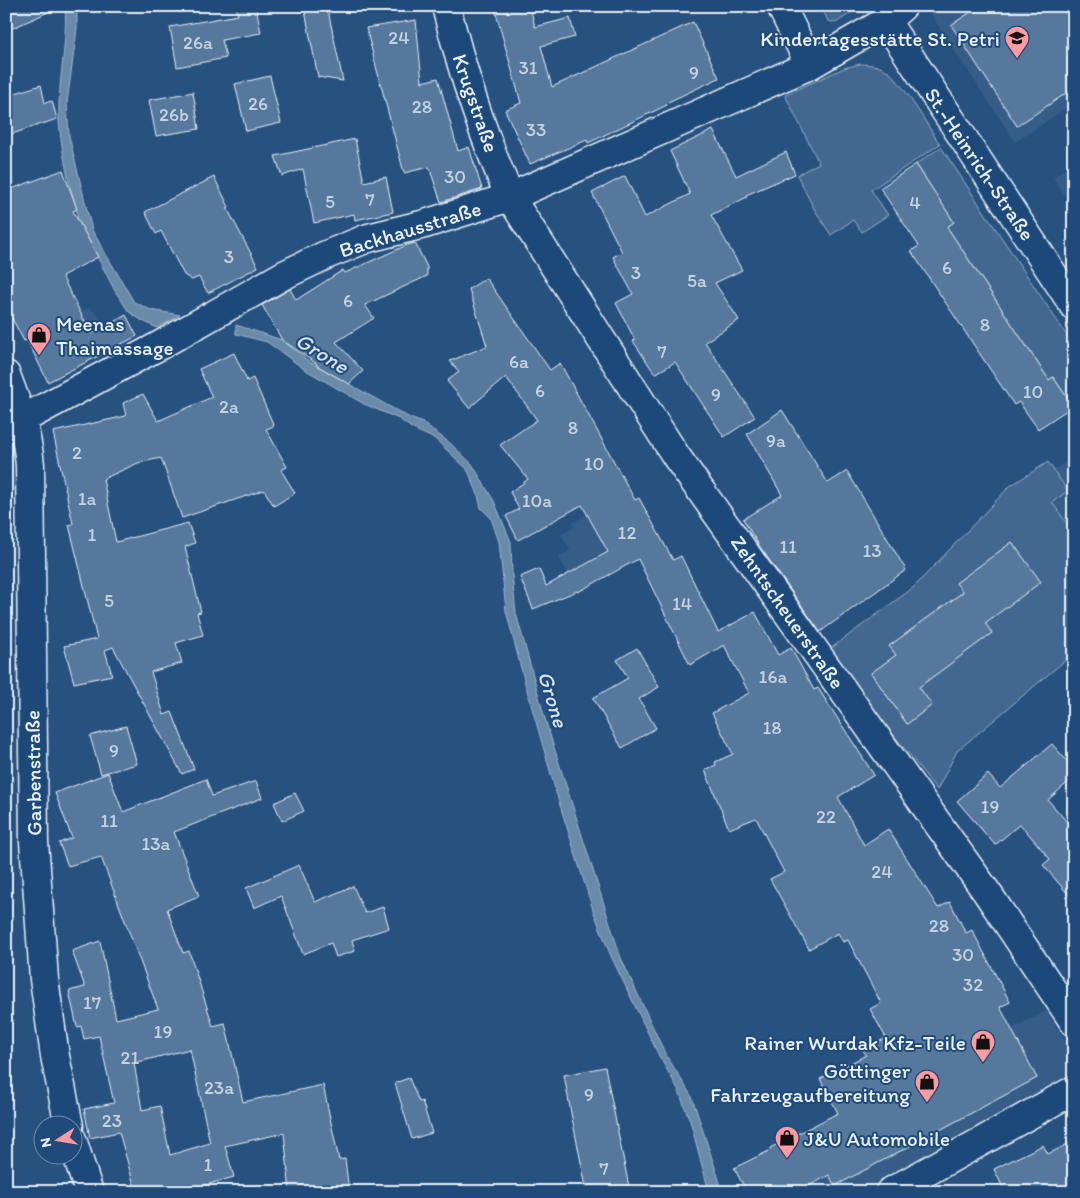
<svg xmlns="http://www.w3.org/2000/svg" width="1080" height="1198" font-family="Itim,sans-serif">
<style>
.built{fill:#355d88}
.green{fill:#436891;stroke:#96acc4}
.water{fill:#6b8aaa;stroke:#9db3c9}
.building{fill:#57789d;stroke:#e8f1f8;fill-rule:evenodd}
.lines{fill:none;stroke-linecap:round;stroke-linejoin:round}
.minor-casing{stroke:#e8f1f8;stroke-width:31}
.minor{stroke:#1f4a7a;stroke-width:28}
.labels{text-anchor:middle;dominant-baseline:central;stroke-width:4;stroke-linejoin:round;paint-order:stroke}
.number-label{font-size:19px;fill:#c4d3e1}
.poi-label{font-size:21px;fill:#e8f1f8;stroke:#1f4a7a;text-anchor:end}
.street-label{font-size:21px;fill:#e8f1f8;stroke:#1f4a7a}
.water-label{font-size:22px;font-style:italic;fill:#d5e2ec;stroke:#1f4a7a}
</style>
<rect width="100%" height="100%" fill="#27517f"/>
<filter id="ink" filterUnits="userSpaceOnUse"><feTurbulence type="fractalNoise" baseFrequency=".02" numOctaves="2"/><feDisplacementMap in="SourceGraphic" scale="10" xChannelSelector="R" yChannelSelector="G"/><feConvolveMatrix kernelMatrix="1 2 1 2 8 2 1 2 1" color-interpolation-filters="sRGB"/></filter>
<g filter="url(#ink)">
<path class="built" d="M940,6H1074V103L1015,142L931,15Z
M1074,163V209L1053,177Z
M90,307L106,326L126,315L137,336L83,364L62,321Z
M1074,457V534L1052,502L1068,491L1054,470Z
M588,514L618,570L578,592L559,557L570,550L561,534L574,527L572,523Z
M1047,1011L1074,1057L1065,1078L862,1192H723L742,1182L734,1168L771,1150L770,1148Z"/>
<path class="green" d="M821,6H861L836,23L828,21Z
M860,64C869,64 878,65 886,70C901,79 928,127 940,144L871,190L888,215L862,232L853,220L831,235L813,207L797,175L819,163L785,95L844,68Z
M941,147L1074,346L1073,406L1053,377L1049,380L947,227L954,222L916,164Z
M1048,462L1068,491L1052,502L1074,534V653L957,751L937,790L886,725L830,649L914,587L1010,486Z"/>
<path class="water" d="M65,6H77V29L67,103L69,136L92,230L134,302L151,310L180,315L157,328L141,320L129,312L115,291L78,220C77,208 73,198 70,186C65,165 61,144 59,122C57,83 68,44 65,6Z
M236,325L282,340L310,362L410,418L423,423L450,443L472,464L494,501L511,542L512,575L516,613L545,719L621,958L665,1053L692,1097L723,1192H709L691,1124L678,1089L659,1056L610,954L593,910L558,799L526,687L506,611L499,542L491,518L481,508L477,492L467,469L435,439L413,429L399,419L364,404L304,369L267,342L236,334Z"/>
<path class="building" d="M6,6H62L6,31Z
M236,6H256L261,33L222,40L226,58L177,67L170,27L238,15Z
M304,6H327L343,81L318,77Z
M494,6H530L535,27L570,18L575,37L541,46L552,87L693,22L719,78L666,103L667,105L588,143L587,140L530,164L505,110L521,103Z
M980,6H1061L1074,26V88L1017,126L951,25Z
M416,20L422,82L438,78L458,151L469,147L482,189L441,202L429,167L404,173L366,28Z
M270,76L281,123L246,131L235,84Z
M41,85L45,103L52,101L57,119L6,136V96Z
M193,92L199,129L156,136L149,100Z
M713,130L736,176L786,152L795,174L746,195L747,197L711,215L742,270L715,283L739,320L705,342L755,417L724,437L675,362L655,374L633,341L635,340L616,303L633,294L613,257L622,252L592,193L625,176L645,217L690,194L670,151Z
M355,139L364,182L386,177L393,212L355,220L354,214L314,223L303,169L282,176L275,156Z
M916,164L954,222L947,227L1049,380L1053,377L1073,406L1038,429L1019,402L1014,405L911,251L919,246L880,188Z
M63,170L77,209L73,211L98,257L62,276L91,334L126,315L137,336L48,382L27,340L24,341L6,307V191Z
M214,177L229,207L227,208L258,267L208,293L199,277L192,280L184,275L161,231L156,234L145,212Z
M415,243L427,267V276L365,305L374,318L336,342L363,371L349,384L316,365L317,364L282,340L262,305L290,289L296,300L343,270L345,273L407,245Z
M486,278L550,370L560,363L635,500L639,498L673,560L681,556L718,632L755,612L778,655L791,648L814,690L818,688L874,775L838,797L864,845L888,829L938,908L950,902L966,933L972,930L1010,1002L1000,1007L1037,1078L835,1186L829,1175L798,1192H747L734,1168L771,1150L770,1148L838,1113L820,1079L866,1055L863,1050L886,1038L870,1009L881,1003L848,940L843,942L838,933L809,949L770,879L784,872L756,818L729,829L705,770L716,765L715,762L733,754L712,713L749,693L724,645L690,665L638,559L578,592L577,591L533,609L520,577L539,569L546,586L608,552L582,505L518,540L506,516L519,509L510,492L522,484L528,479L500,445L537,420L506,377L469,408L447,381L459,372L450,361L487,346L469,289Z
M234,353L247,381L253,378L274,426L266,429L287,467L281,470L295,493L274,506L264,490L182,518L161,458L138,463L103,479L116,542L188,523L195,543L185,547L201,612L197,613L203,635L176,643L182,663L151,672L164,715L172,712L194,769L182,774L113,647L105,650L112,675L74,683L64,646L97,639L69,525L73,524L53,432L126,416L123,403L143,394L158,421L212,397L199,369Z
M782,410L828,483L847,471L906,570L820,632L760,547L743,519L782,495L747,434Z
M1012,542L1041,582L985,623L992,633L919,687L932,705L907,724L871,673L896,655L889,646L963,592L956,583Z
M637,648L659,687L639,699L656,728L622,748L593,698L628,678L617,660Z
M126,726L137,764L101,774L90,736Z
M1052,744L1074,769V777L1048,800L1074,830V901L1043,865L1050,859L1020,824L995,845L957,801L988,774L1000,788Z
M108,773L123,812L206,779L212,796L256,781L262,798L174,832L199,896L167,909L183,953L189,951L213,1026L225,1023L243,1102L323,1085L339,1160L345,1159L349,1192H290L284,1133L225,1146L234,1177L181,1192H136L119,1132L90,1138L84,1109L114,1103L99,1036L84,1039L81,1026L77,1027L69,991L85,987L72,951L100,941L116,1019L158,1009L101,857L68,866L59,843L72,838L55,793ZM190,1049L210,1143L170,1155L160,1106L142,1110L134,1063Z
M295,793L304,811L282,821L274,803Z
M299,865L315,902L353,886L365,913L383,907L389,928L352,940L355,951L336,957L331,943L303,954L281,896L254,908L246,888Z
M605,1067L630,1192H587L571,1113L564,1075Z
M409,1078L419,1102L422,1101L432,1133L412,1139L395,1083Z
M1074,1141V1192H1005L994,1169L1043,1145L1048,1154Z"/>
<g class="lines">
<defs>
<path id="minor" d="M446,6C462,71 483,136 510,197L676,456L988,894L1074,1022
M781,6L810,65
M886,21L1074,306
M6,375C18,406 27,432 30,465L34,842L44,979L55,1056L69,1126
M23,419L155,348L284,275L326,255L368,238L425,224L510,197L810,65L886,21L903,6
M72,1139L89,1192
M890,1192L1074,1090"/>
</defs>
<use href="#minor" class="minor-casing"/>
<use href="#minor" class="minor"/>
</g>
</g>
<defs>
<symbol id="school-pin" viewBox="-11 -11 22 30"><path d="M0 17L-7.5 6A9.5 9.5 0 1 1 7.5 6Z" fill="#ff9aa2" stroke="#1f4a7a"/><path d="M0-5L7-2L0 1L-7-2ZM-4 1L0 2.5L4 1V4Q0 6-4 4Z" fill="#111"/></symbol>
<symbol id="shop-pin" viewBox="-11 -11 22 30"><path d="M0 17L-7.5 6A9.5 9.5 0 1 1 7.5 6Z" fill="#ff9aa2" stroke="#1f4a7a"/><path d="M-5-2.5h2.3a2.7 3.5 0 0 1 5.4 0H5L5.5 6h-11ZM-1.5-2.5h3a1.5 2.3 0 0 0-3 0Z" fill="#111"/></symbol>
</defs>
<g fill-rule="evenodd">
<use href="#school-pin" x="1003" y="24" width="28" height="38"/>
<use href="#shop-pin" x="25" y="321" width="28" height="38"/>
<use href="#shop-pin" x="969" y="1028" width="28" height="38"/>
<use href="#shop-pin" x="913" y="1068" width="28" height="38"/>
<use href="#shop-pin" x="773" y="1124" width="28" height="38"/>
</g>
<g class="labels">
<g class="number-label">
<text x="399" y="37">24</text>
<text x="198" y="42">26a</text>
<text x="528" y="67">31</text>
<text x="694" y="72">9</text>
<text x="258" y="103">26</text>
<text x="422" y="106">28</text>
<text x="174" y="114">26b</text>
<text x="536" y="129">33</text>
<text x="455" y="176">30</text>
<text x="370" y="199">7</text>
<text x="330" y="201">5</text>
<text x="915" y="202">4</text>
<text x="229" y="256">3</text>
<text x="947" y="267">6</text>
<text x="636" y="272">3</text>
<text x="697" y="280">5a</text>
<text x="348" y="300">6</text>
<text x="985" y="324">8</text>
<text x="662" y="351">7</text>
<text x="519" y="361">6a</text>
<text x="540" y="390">6</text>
<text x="1033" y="391">10</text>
<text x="716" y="394">9</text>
<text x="229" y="406">2a</text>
<text x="573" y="427">8</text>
<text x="776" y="440">9a</text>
<text x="77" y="452">2</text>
<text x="594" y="463">10</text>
<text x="87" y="498">1a</text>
<text x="537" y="500">10a</text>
<text x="627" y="532">12</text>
<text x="92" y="534">1</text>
<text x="788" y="546">11</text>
<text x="872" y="550">13</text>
<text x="109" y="600">5</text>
<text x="682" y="603">14</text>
<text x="773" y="676">16a</text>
<text x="772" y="727">18</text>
<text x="114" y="750">9</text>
<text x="990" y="806">19</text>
<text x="826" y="816">22</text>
<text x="109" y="820">11</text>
<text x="156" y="843">13a</text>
<text x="882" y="871">24</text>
<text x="939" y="925">28</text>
<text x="963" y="954">30</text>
<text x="973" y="984">32</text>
<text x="92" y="1002">17</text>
<text x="163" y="1031">19</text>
<text x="130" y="1057">21</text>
<text x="219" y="1087">23a</text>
<text x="589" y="1094">9</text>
<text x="112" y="1120">23</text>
<text x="208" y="1164">1</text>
<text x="604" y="1168">7</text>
</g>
<g class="poi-label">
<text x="1000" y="38">Kindertagesstätte St. Petri</text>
<text x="56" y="323" text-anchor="start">Meenas<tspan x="56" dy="24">Thaimassage</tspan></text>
<text x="966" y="1042">Rainer Wurdak Kfz-Teile</text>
<text x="910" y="1070">Göttinger<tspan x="910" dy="24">Fahrzeugaufbereitung</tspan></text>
<text x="804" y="1138" text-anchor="start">J&amp;U Automobile</text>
</g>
<g class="street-label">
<text transform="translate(476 103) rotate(71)">Krugstraße</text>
<text transform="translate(980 164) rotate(56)">St.-Heinrich-Straße</text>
<text transform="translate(410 229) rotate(-17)">Backhausstraße</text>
<text transform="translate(788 612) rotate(55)">Zehntscheuerstraße</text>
<text transform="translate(33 773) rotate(-91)">Garbenstraße</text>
</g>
<g class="water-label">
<text transform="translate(322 353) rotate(32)">Grone</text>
<text transform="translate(553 699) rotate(73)">Grone</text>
</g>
</g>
<rect width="1080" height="1198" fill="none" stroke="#1f4a7a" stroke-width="25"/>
<rect x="12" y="12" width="1055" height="1173" fill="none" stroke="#e8f1f8" stroke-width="2" filter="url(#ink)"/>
<g transform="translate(58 1140) rotate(258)"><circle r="24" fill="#1f4a7a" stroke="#6f8dac"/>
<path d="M0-4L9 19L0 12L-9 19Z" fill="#ff9aa2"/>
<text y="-8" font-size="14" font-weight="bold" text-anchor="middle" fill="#e8f1f8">N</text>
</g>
</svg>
